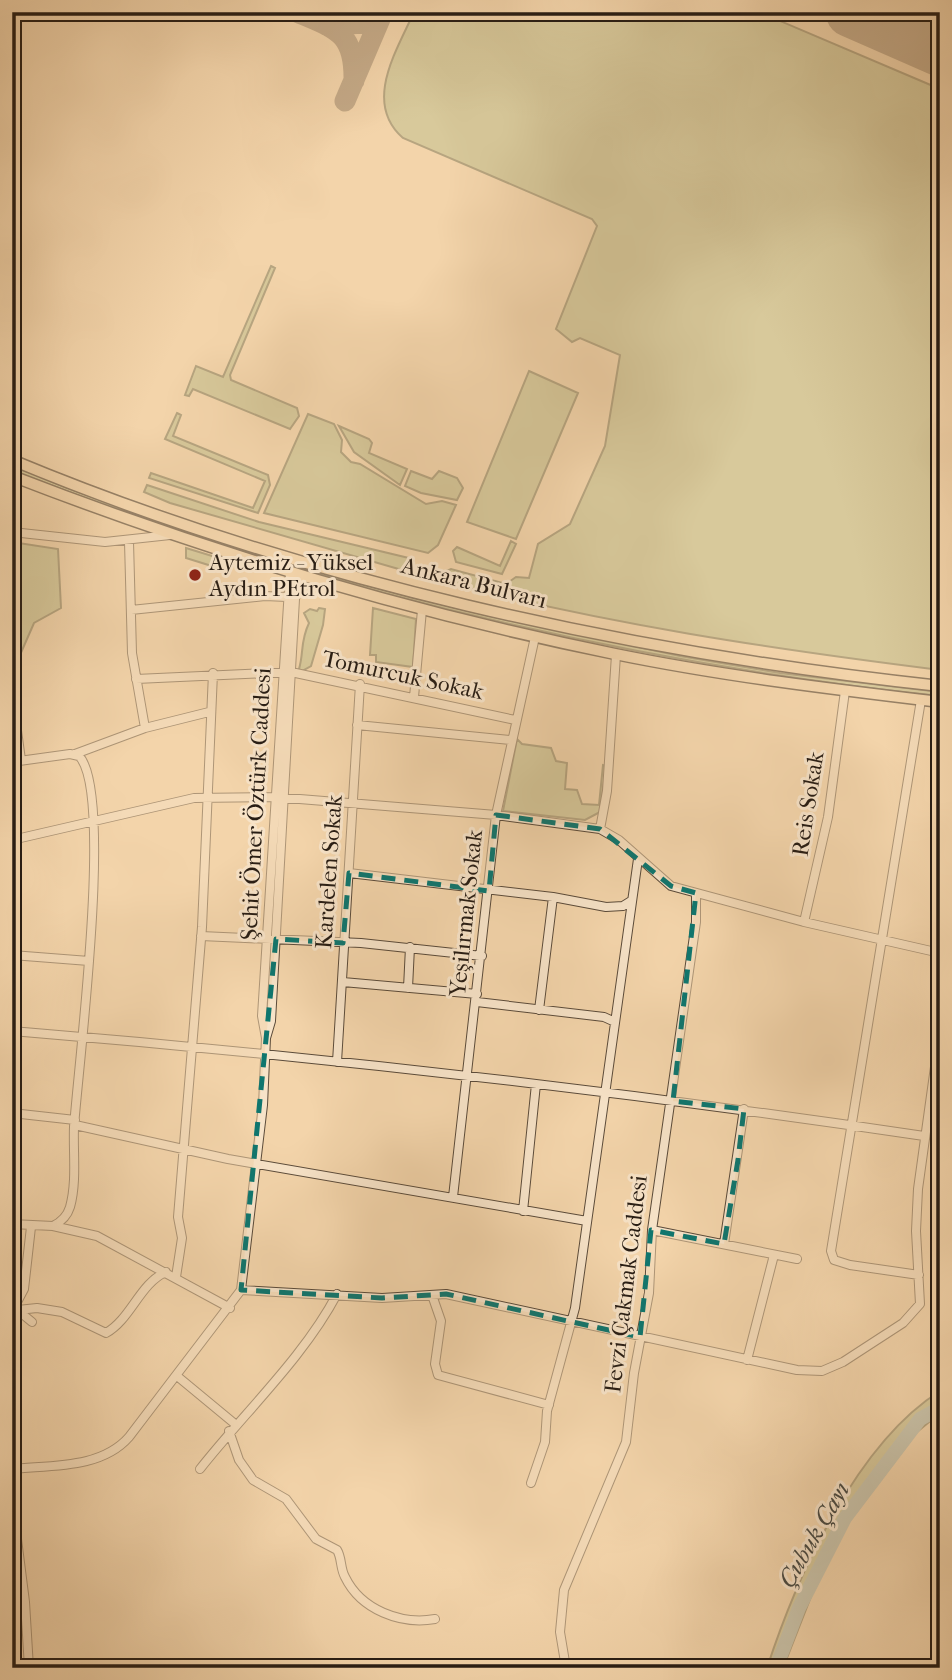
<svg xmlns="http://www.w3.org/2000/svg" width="952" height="1680" font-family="'IM FELL French Canon',serif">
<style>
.green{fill:#b9bd8a;stroke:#706d4f;stroke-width:2}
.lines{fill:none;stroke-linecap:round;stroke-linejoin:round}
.river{stroke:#9eb6b2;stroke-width:14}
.taxiway{stroke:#8e785f;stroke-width:21}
.runway{stroke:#8e785f;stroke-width:51}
.minor-casing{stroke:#5b4b3a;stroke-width:10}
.major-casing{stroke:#281d14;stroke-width:13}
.minor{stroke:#f7e3c8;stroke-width:8}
.major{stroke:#f3d4aa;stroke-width:10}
.marked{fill:none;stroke:#0f766e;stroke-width:5;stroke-dasharray:14 9;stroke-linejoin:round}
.poi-dot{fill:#8f2418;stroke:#f7e3c8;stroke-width:2.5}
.labels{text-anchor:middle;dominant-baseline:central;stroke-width:6;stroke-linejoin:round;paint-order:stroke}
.poi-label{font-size:23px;fill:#281d14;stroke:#f7e3c8;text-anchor:start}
.street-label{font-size:23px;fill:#281d14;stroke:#f7e3c8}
.water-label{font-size:24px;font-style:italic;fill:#4b4b43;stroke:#f7e3c8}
</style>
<rect width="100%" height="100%" fill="#f3d4aa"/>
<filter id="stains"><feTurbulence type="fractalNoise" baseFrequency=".00286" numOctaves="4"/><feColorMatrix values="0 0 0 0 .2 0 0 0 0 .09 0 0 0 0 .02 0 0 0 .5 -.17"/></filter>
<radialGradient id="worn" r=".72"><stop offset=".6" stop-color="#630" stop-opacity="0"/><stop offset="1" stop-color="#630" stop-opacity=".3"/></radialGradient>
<path class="green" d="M414,12H759L940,89V670C772,649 605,624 441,581L444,572L451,569L506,584L516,577L529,578L538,544L570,524L605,446L620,355L580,338L572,342L556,329L597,226L592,219L403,138C363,103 396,52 414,12Z
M271,266L275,268L230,375L231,380L297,408L299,416L290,429L193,389L189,396L185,395L196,366L223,377Z
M529,371L578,393L516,539L467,522Z
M177,413L181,415L173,436L268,475L270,485L258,513L149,478L151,473L253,508L265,481L165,439Z
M308,414L334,424L342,440L341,452L351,462L360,464L426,504L442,501L456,505L438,545L428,553L264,513Z
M339,426L369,439L372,443L369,453L407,469L400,485L354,452Z
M12,466L132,511L477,612L680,656L780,673L940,692V696C683,669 431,614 186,534C127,515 70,492 12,470Z
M411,471L432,479L439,471L457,478L463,488L457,500L421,493L405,486Z
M147,485L259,522L413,559L409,572L170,503L144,492Z
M511,541L516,544L502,574L456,562L453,551L457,547L500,566Z
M12,542L58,549L61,608L34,623L20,655L12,653Z
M186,548L222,559L215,567L186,558Z
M319,608L325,609L323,625L311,666L302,671L299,669C304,652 300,642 309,623L304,613L310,609L317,611Z
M373,608L416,619L413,667L376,662V655H370Z
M517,739L522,744L551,748L556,761L567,763L565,789L577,790L582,804L599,805L603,765L606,766L600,812L585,820L503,811Z
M940,1391V1413L917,1432L841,1532L825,1561L783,1668H767C797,1576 856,1444 940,1391Z"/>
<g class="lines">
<path class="river" d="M776,1668L799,1608L845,1518L920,1419L940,1408"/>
<path class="taxiway" d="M297,12C337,29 355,33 354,81
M865,12L940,22
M326,25L367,23L380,12
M345,101L383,12"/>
<path class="runway" d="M851,12L940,51"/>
<defs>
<path id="minor" d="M12,532L105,542L170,535
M129,542L132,653L145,728
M131,610L265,596L287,597
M136,679L291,672L515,720
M12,694L21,760
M414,697L422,610
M357,725L511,740
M75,754L145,728L209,712
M12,762L70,754L79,756C114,792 78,1067 74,1127C73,1153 77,1182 70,1207C67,1217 61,1222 53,1226L12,1224
M600,829L607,791L616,655
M12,840L194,798L275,797L496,815L600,829L619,840L671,886L804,922L940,953
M349,873L553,897L606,907L623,906L631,901
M804,922L828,817L845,691
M201,936L361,943L482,956
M12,955L89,961
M343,982L477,994
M408,988L410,947
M477,1002L604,1017L615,1022
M539,1010L553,897
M12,1031C317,1056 621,1091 924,1136
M266,1038L262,1016L290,573
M337,1062L360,684
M12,1113L75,1120
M75,1125L228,1159L587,1221
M453,1197L496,815L535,637
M523,1211L536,1084
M53,1226L97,1236L230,1308
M652,1230L797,1259
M724,1244L744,1109
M919,1275L850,1265L834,1260L831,1251L921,700
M176,1277L182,1238L178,1217L202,927L213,673
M241,1290L382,1298L446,1294L797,1370L822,1371L843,1362L903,1323L920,1304L916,1231L918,1189L940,1031
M432,1295L441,1321L435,1364L438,1375L549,1405
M14,1308L24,1289L31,1227
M15,1308L32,1322
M18,1310L37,1308L62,1312L106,1333C131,1319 140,1283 166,1272
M747,1360L774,1255
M177,1376L235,1424
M229,1431L239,1460L253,1480L286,1499L316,1539L337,1550C342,1558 340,1568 345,1577C361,1610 401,1625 435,1619
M12,1469C51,1465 101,1469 129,1437L241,1290L263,1105L266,1038L271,1021L295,599L301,576
M200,1469C244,1413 304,1357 337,1294
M531,1483L545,1442L547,1411L575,1308L638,859
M12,1500L25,1602L29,1668
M566,1668L560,1632L564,1590L626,1442L634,1373L649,1293L652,1230L696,922V893"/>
<path id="major" d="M12,460C300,580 630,653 940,686
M12,476C208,552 409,612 615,654C723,676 831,689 940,702"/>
</defs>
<use href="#minor" class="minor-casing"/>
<use href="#major" class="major-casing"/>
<use href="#minor" class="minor"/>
<use href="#major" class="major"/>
</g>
<path d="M0 0H952V1680H0ZM496,815L600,829L671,886L696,893L673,1101L744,1109L738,1160L724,1244L651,1230L640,1337L446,1294L382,1298L241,1290L276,939L343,943L349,873L489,891Z" fill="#f3d4aa" fill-opacity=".55" fill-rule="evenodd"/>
<path class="marked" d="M496,815L600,829L671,886L696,893L673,1101L744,1109L738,1160L724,1244L651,1230L640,1337L446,1294L382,1298L241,1290L276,939L343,943L349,873L489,891Z"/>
<circle class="poi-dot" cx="195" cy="575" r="7"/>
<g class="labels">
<g class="poi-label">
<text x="209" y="562">Aytemiz - Yüksel<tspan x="209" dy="26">Aydın PEtrol</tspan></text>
</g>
<g class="street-label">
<text transform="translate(474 583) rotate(14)">Ankara Bulvarı</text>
<text transform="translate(403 675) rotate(12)">Tomurcuk Sokak</text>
<text transform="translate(256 804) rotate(-87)">Şehit Ömer Öztürk Caddesi</text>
<text transform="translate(808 804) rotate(-81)">Reis Sokak</text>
<text transform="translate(329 872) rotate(-86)">Kardelen Sokak</text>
<text transform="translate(466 913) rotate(-84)">Yeşilırmak Sokak</text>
<text transform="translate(626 1284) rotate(-83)">Fevzi Çakmak Caddesi</text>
</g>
<g class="water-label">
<text transform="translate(814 1535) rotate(-60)">Çubuk Çayı</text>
</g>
</g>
<rect width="952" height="1680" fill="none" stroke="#f3d4aa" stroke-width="42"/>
<rect x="14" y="14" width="924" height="1652" fill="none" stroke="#281d14" stroke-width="3.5"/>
<rect x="21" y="21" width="910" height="1638" fill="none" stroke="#281d14" stroke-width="2"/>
<rect width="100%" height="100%" filter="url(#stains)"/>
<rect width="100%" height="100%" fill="url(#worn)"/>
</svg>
